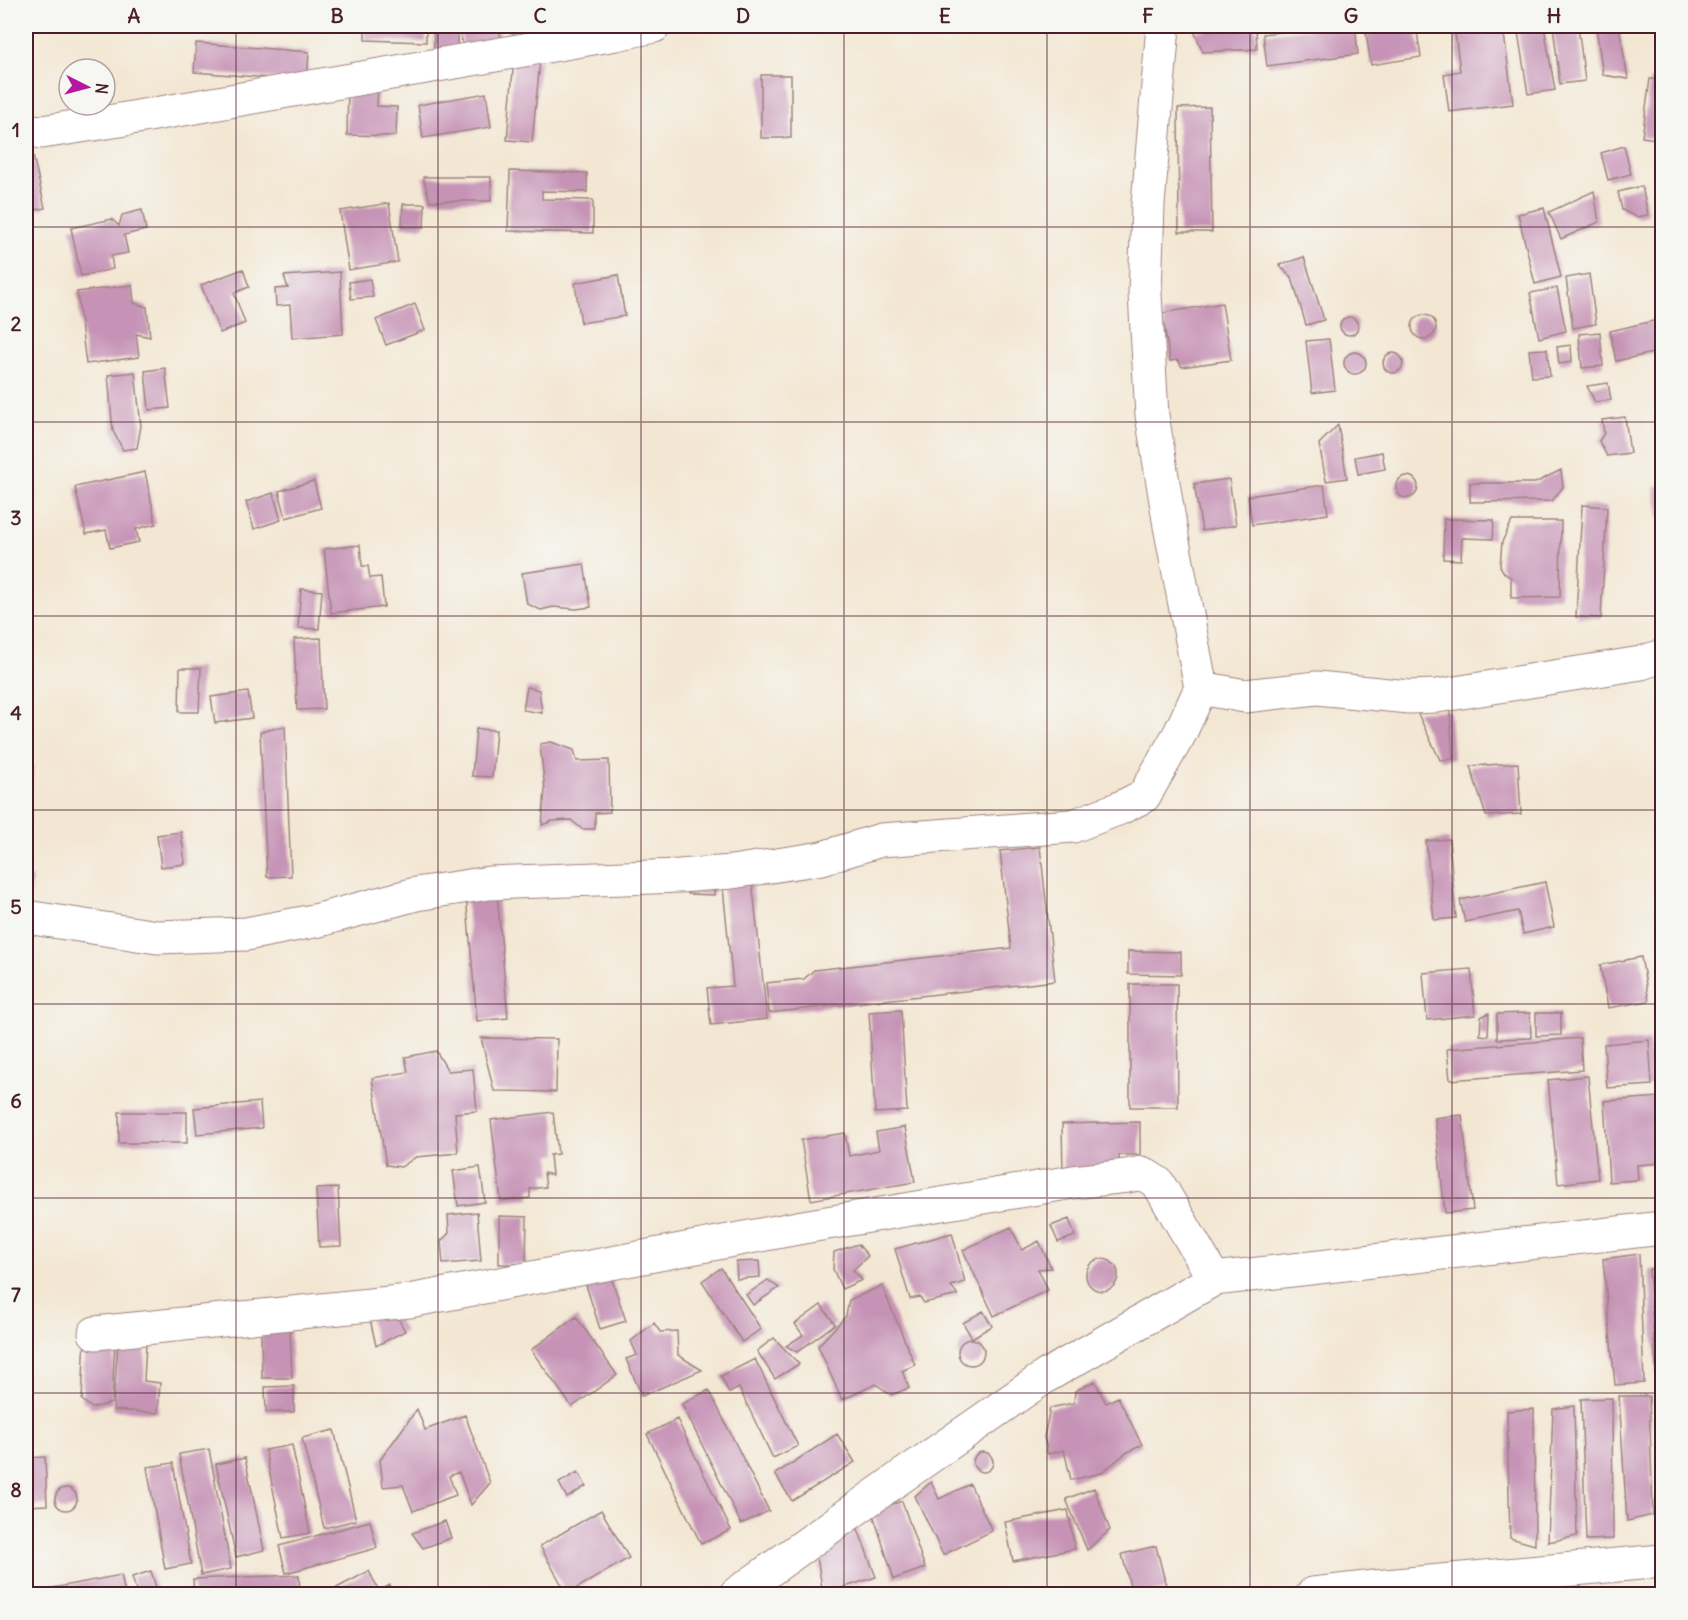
<svg xmlns="http://www.w3.org/2000/svg" width="1688" height="1620" font-family="Delius,sans-serif">
<style>
.building{fill:#c693b6}
.lines{fill:none;stroke-linecap:round;stroke-linejoin:round}
.minor-casing{stroke:#9e837f;stroke-width:35}
.minor{stroke:#fff;stroke-width:33}
.grid{fill:none;stroke:#4a1f2b;stroke-width:1.5;stroke-opacity:0.55}
.neatline{fill:none;stroke:#4a1f2b;stroke-width:2}
.grid-label{font-size:20px;text-anchor:middle;font-weight:bold;fill:#4a1f2b}
</style>
<rect width="100%" height="100%" fill="#f6f6f2"/>
<filter id="ink" filterUnits="userSpaceOnUse"><feTurbulence type="fractalNoise" baseFrequency=".0167" numOctaves="2"/><feDisplacementMap in="SourceGraphic" scale="12" xChannelSelector="R" yChannelSelector="G"/><feConvolveMatrix kernelMatrix="1 2 1 2 8 2 1 2 1" color-interpolation-filters="sRGB"/></filter>
<filter id="wash" filterUnits="userSpaceOnUse"><feTurbulence type="fractalNoise" baseFrequency=".008" numOctaves="4" result="noise"/><feDisplacementMap in="SourceGraphic" scale="24" xChannelSelector="R" yChannelSelector="G"/><feGaussianBlur stdDeviation="1.35" result="paint"/><feColorMatrix in="noise" values="0 0 0 0 0 0 0 0 0 0 0 0 0 0 0 0 0 1.4 0 .05"/><feComposite in="paint" operator="in"/></filter>
<g filter="url(#wash)">
<rect width="100%" height="100%" fill="#f3e7d3"/>
<g id="blocks">
<path class="building" d="M365,26H426V42L365,40Z
M434,26H457V56H434Z
M460,26H499L502,46L463,51Z
M1331,26H1355L1358,54L1267,66L1263,34Z
M1365,26H1416L1421,57L1371,65Z
M1454,26H1503L1513,104L1449,112L1444,74L1460,71Z
M1517,26H1544L1555,90L1528,94Z
M1553,26H1578L1585,81L1560,84Z
M1596,26H1619L1628,79L1603,75Z
M1256,28L1257,49L1203,52L1194,31Z
M196,43L309,52L307,81L194,72Z
M514,58L540,61L532,142L507,140Z
M761,75H791V138H761Z
M1650,79L1662,80V140L1642,137Z
M348,85L378,86L377,106L397,107L396,136L347,135Z
M486,93L491,127L423,138L418,105Z
M1210,107L1212,232H1179L1178,108Z
M1624,146L1631,174L1608,180L1601,153Z
M32,151L45,208L26,212V155Z
M510,171L587,173V192L542,191V199L593,200V233L508,231Z
M423,177H491V201H430Z
M1642,186L1648,215L1636,217L1622,210L1618,192Z
M1594,191L1599,222L1561,239L1549,212Z
M389,203L398,262L349,270L340,211Z
M403,204H425L424,227H402Z
M1544,208L1561,277L1535,284L1518,214Z
M142,210L146,230L124,235L128,253L111,256L113,269L81,276L71,228L112,219L119,226L122,215Z
M1304,257L1324,320L1306,325L1292,278L1279,265Z
M243,269L249,287L234,293L245,323L220,333L201,285Z
M340,272L343,334L292,338L290,305L276,306L275,289L288,288L284,276Z
M1589,274L1596,324L1573,328L1566,278Z
M618,275L625,316L581,323L575,283Z
M370,279L373,297L351,299L349,282Z
M132,285L134,303L147,307L150,337L136,334L139,357L86,364L77,292Z
M1557,288L1566,331L1539,338L1530,293Z
M1222,303L1231,360L1182,367L1178,360L1170,361L1162,313Z
M415,304L425,330L386,345L376,320Z
M1412 327a12 12 0 1 1 24 0a12 12 0 1 1-24 0Z
M1340 326a9 9 0 1 1 18 0a9 9 0 1 1-18 0Z
M1662,319V351L1616,361L1610,331Z
M1600,332L1603,366L1582,368L1579,334Z
M1329,339L1335,390L1312,393L1306,341Z
M1571,345L1572,362L1559,364L1557,347Z
M1547,349L1550,376L1532,377L1529,350Z
M1344 363a11 11 0 1 1 22 0a11 11 0 1 1-22 0Z
M1383 363a10 10 0 1 1 20 0a10 10 0 1 1-20 0Z
M165,368L170,408L149,410L145,371Z
M135,372L141,426L137,448L123,450L113,431L108,375Z
M1608,383L1611,400L1595,402L1587,386Z
M1625,417L1630,453L1607,456L1599,441L1604,433L1602,420Z
M1338,425L1347,478L1326,481L1319,444Z
M1382,452L1385,469L1358,474L1355,457Z
M1561,470L1563,487L1552,501L1470,502V483H1535Z
M145,472L156,524L136,529L139,542L110,548L106,530L86,534L75,487Z
M1396 487a11 11 0 1 1 22 0a11 11 0 1 1-22 0Z
M1229,479L1236,525L1202,531L1194,484Z
M314,481L321,508L286,518L279,491Z
M1324,485L1328,514L1252,525L1248,496Z
M1662,485V525H1661L1654,487Z
M273,493L281,520L254,529L246,502Z
M1582,505L1607,507L1601,618L1576,617Z
M1444,519L1494,520L1493,539L1462,538L1461,560L1443,559Z
M1512,521H1561L1560,597L1511,598V578L1504,573L1500,566L1502,542Z
M360,545L362,566H368L370,578L381,577L384,607L331,613L324,549Z
M584,564L591,607L576,609L553,607L541,610L527,604L522,573Z
M301,589L322,591L319,629L298,628Z
M321,638L324,709L297,710L294,639Z
M180,668H201L199,712H179Z
M527,687L539,690L542,713L523,710Z
M248,692L252,718L215,723L211,697Z
M1450,710L1453,759L1440,760L1417,712Z
M285,726L291,876L267,877L260,732Z
M476,729L496,730L492,777L472,776Z
M551,742L574,750L577,761L609,760L610,812L595,813V829H582L571,820L552,821L542,825L545,790L540,744Z
M1518,763L1521,814L1486,816L1470,766Z
M26,767H33L28,843H26Z
M181,832L185,864L161,867L157,835Z
M1449,839L1456,918L1434,920L1426,841Z
M1040,847L1055,981L769,1013L766,983L804,979L814,970L1011,948L1000,851Z
M26,877L32,878L29,901H26Z
M752,880L767,1019L711,1025L707,988L733,986L723,888Z
M688,882H714V895L688,894Z
M1545,882L1554,927L1523,934L1518,911L1465,922L1460,900Z
M497,893L508,1018L477,1021L466,895Z
M1128,951L1181,952V975L1128,974Z
M1641,957L1649,1001L1608,1008L1600,965Z
M1471,969L1475,1015L1427,1020L1423,973Z
M1130,984H1177L1178,1107H1130Z
M901,1010L907,1111L875,1113L869,1012Z
M1489,1013L1488,1036L1480,1035L1481,1017Z
M1530,1013L1531,1038L1497,1039V1014Z
M1536,1013H1561V1035L1536,1036Z
M481,1038L557,1039L556,1092L494,1091Z
M1580,1038L1582,1070L1450,1080L1447,1049Z
M1649,1040L1652,1085L1607,1088L1604,1044Z
M436,1051L448,1071L473,1069L477,1111L455,1113L458,1153L416,1157L401,1167L386,1165L372,1078L408,1072L405,1057Z
M1588,1076L1598,1179L1558,1184L1548,1080Z
M1662,1097V1163L1637,1165L1638,1180L1609,1182L1604,1101Z
M260,1102L262,1128L197,1134L194,1108Z
M119,1112H187V1143H119Z
M553,1112L558,1154L550,1155L552,1175L544,1173L546,1187L530,1189V1198L501,1201L491,1120Z
M1462,1115L1473,1210L1445,1213L1435,1118Z
M1140,1122V1155H1119L1120,1172L1063,1173L1062,1124Z
M905,1127L915,1182L811,1200L801,1140L845,1133L849,1156L879,1150L876,1132Z
M480,1167L485,1202L458,1206L453,1171Z
M338,1188L341,1246L319,1247L316,1189Z
M477,1212L481,1261L443,1264L441,1241L449,1233L448,1215Z
M499,1216L527,1217L526,1264H499Z
M1069,1219L1075,1236L1058,1242L1051,1226Z
M1011,1227L1022,1250L1039,1241L1051,1268L1038,1269L1048,1290L994,1316L963,1250Z
M952,1233L965,1282L951,1286L958,1295L924,1303L920,1297L910,1299L895,1249Z
M858,1244L868,1256L853,1270L862,1280L842,1289L833,1269L834,1252Z
M1639,1254L1644,1383L1615,1385L1603,1259Z
M1086 1275a16 16 0 1 1 32 0a16 16 0 1 1-32 0Z
M759,1261L760,1277L737,1279L736,1262Z
M721,1268L761,1329L742,1342L702,1281Z
M1649,1269L1662,1270V1378L1657,1379Z
M611,1277L626,1321L600,1329L586,1285Z
M768,1280L779,1288L753,1305L746,1295Z
M882,1286L915,1365L902,1371L909,1388L891,1395L876,1384L842,1400L818,1346L846,1316L849,1300Z
M821,1305L835,1324L797,1352L786,1346L803,1335L795,1324Z
M983,1311L992,1326L972,1338L963,1323Z
M395,1313L405,1331L376,1346L370,1319Z
M576,1317L617,1375L572,1407L531,1350Z
M654,1323L660,1332L677,1331L678,1355L702,1370L642,1396L626,1359L637,1355L631,1341Z
M290,1330L292,1378H262L261,1331Z
M85,1336L115,1337L112,1403L92,1408L82,1400Z
M774,1338L799,1364L775,1379L757,1351Z
M958 1352a13 13 0 1 1 26 0a13 13 0 1 1-26 0Z
M118,1341L146,1343L144,1381L160,1383L158,1413L113,1410Z
M755,1359L798,1446L773,1458L739,1388L729,1393L721,1376Z
M1095,1381L1106,1403L1118,1397L1142,1445L1126,1453L1101,1473L1071,1480L1064,1450L1048,1454L1044,1437L1050,1408L1074,1403L1075,1391Z
M294,1386V1412H266L265,1387Z
M709,1390L769,1511L741,1524L682,1404Z
M1658,1393H1662V1459H1661Z
M1619,1396H1649L1653,1515L1627,1521Z
M1612,1398L1613,1539L1586,1540L1581,1399Z
M1574,1406L1577,1536L1548,1542L1553,1409Z
M417,1409L425,1430L465,1415L490,1483L471,1505L459,1472L449,1476L456,1495L413,1511L403,1485L383,1487L380,1460Z
M1534,1409L1535,1545L1510,1538L1507,1411Z
M677,1419L731,1530L701,1544L647,1434Z
M334,1430L356,1520L324,1528L302,1438Z
M837,1434L855,1462L792,1501L775,1474Z
M292,1445L310,1533L283,1538L265,1450Z
M209,1449L231,1569L201,1575L179,1454Z
M973 1462a10 10 0 1 1 20 0a10 10 0 1 1-20 0Z
M45,1457L47,1505L26,1506V1458Z
M245,1458L264,1550L236,1557L216,1464Z
M173,1463L191,1564L165,1569L147,1467Z
M578,1472L586,1486L567,1498L559,1483Z
M931,1482L939,1499L970,1484L992,1531L943,1555L915,1496Z
M55 1499a11 11 0 1 1 22 0a11 11 0 1 1-22 0Z
M1094,1488L1110,1530L1087,1550L1066,1499Z
M902,1501L925,1568L894,1579L872,1511Z
M601,1510L629,1558L567,1594L540,1546Z
M1068,1510L1075,1549L1013,1561L1005,1522Z
M370,1521L377,1548L286,1573L279,1546Z
M445,1521L451,1538L423,1548L412,1533Z
M855,1521L876,1577L823,1594L815,1544Z
M1156,1546L1167,1589L1146,1594H1132L1122,1554Z
M151,1571L158,1594H137L132,1577Z
M369,1571L379,1591L390,1585L396,1594H325Z
M121,1575L125,1594H54L52,1588Z
M299,1575L300,1594H194L193,1579Z"/>
</g>
</g>
<g filter="url(#ink)">
<use href="#blocks" fill-opacity="0" stroke="#9e837f" stroke-width="1.5"/>
<g class="lines">
<defs>
<path id="minor" d="M26,130L42,132L120,120L616,34L654,26
M1201,688L1245,696L1317,688L1409,697L1437,696L1641,663L1662,656
M26,917L157,937L246,934L319,920L416,894L489,883L679,876L732,872L822,858L881,840L1073,826L1120,808L1144,796L1180,733L1201,688L1170,526L1152,415L1145,294L1148,204L1163,26
M95,1333L409,1301L803,1227L1073,1182L1127,1176L1142,1173L1158,1183L1214,1279
M736,1594L898,1479L1046,1376L1214,1279L1662,1228
M1313,1594L1375,1587L1662,1561"/>
</defs>
<use href="#minor" class="minor-casing"/>
<use href="#minor" class="minor"/>
</g>
</g>
<path class="grid" d="M236,26V1594M438,26V1594M641,26V1594M844,26V1594M1047,26V1594M1250,26V1594M1452,26V1594M26,227H1662M26,422H1662M26,616H1662M26,810H1662M26,1004H1662M26,1198H1662M26,1393H1662"/>
<rect width="1688" height="1620" fill="none" stroke="#f6f6f2" stroke-width="66"/>
<g transform="translate(87 87) rotate(96)"><circle r="28" fill="#f6f6f2" stroke="#b1a0a2" stroke-width="1.5"/>
<path d="M0-4.5L10 22L0 15L-10 22Z" fill="#b5179e"/>
<text y="-9" font-size="16" font-weight="bold" text-anchor="middle" fill="#4a1f2b">N</text>
</g>
<rect x="33" y="33" width="1622" height="1554" class="neatline"/>
<g class="grid-label">
<text x="134" y="23">A</text>
<text x="337" y="23">B</text>
<text x="540" y="23">C</text>
<text x="743" y="23">D</text>
<text x="945" y="23">E</text>
<text x="1148" y="23">F</text>
<text x="1351" y="23">G</text>
<text x="1554" y="23">H</text>
<text x="16" y="137">1</text>
<text x="16" y="331">2</text>
<text x="16" y="525">3</text>
<text x="16" y="720">4</text>
<text x="16" y="914">5</text>
<text x="16" y="1108">6</text>
<text x="16" y="1302">7</text>
<text x="16" y="1497">8</text>
</g>
</svg>
